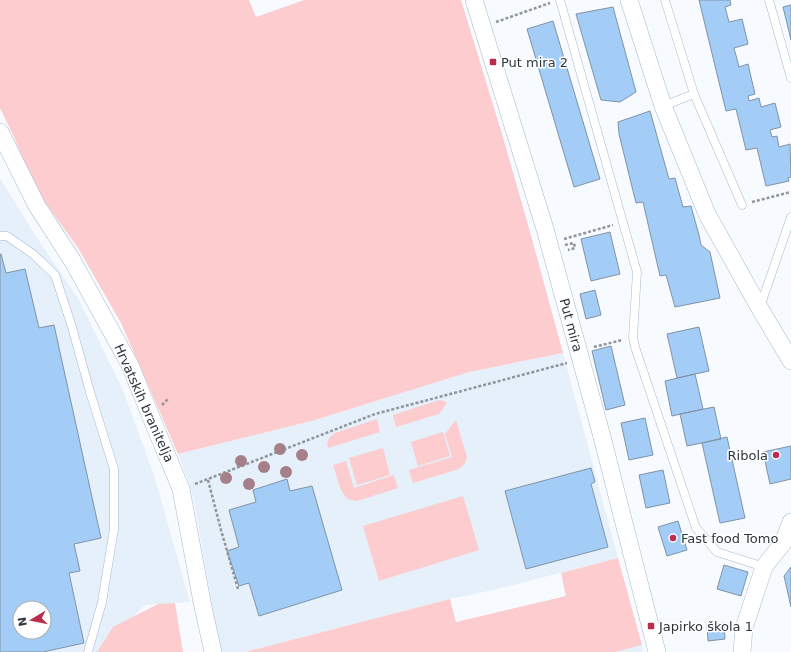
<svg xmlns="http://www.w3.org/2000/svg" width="791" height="652" font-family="'DejaVu Sans',sans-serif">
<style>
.built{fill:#e5f0fa;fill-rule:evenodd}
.green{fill:#fccccf}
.building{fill:#a3cdf7;stroke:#8093a5;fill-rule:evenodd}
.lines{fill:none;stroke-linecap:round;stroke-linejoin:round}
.lane-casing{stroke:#a6bacd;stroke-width:9}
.street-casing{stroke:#a6bacd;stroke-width:18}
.path{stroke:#90969b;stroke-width:2.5;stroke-dasharray:3 2;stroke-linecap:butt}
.lane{stroke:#fff;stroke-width:8}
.street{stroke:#fff;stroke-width:17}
.tree{fill:#a68089}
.poi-dot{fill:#bc2c4c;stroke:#fff;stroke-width:1.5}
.labels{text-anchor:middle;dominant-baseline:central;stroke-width:3;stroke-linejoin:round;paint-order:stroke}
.poi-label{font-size:13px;fill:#2e363d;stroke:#fff;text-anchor:start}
.street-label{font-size:13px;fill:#2e363d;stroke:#fff}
</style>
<rect width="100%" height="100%" fill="#f7fbff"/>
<path class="built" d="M0,178L35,235L78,298L122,388L154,475L190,602L145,605L120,629L123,652H0ZM20,608H44V632H20Z
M563,353L618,558L493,590L450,599L245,652H220L195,507L189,482L178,454L315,420L469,372Z
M642,645L643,652H615Z"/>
<path class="green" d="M0,0H249L256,17L304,0H461L502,134L532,239L563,353L469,372L315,420L178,454L121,323L78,248L35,188L14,137L0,108Z
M439,400L444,401L447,403L439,414L396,427L393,415Z
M377,419L380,432L328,448C326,440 330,437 335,433Z
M456,420L467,457C465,464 463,467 456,470L413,483L409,470L452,457L445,434Z
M443,432L450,456L418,466L411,442Z
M383,448L390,475L357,485L349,458Z
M346,461L354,488L394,475L398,488L357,501L347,499L341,490L333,465Z
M463,496L479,550L379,581L363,526Z
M618,558L642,645L615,652H245L450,599L456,622L566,596L561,573Z
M175,603L183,652H97L113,627L158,604Z"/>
<path class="building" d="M699,0H730L731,5L725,7L729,22L742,19L748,44L734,48L739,67L748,64L755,94L748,96L749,101L759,98L761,107L775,103L781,127L770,130L772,137L777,136L779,147L790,144L791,177L788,178L789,181L766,186L757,148L746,150L736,109L726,111Z
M791,5V40L783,7Z
M613,7L636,92L620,102L601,100L576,14Z
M553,21L600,179L574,187L527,29Z
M650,111L669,179L675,178L683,207L691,206L699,235L701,245L710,252L720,298L675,307L666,275L660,276L643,202L636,203L619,134L618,122Z
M610,232L620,274L591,281L581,239Z
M0,254H1L6,273L25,269L39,328L54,325L101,538L74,544L80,571L69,573L84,643L43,652H0ZM20,608H44V632H20Z
M595,290L601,315L586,319L580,294Z
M699,327L709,371L677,378L667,334Z
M611,346L625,405L606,410L592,351Z
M695,374L703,409L672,416L665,381Z
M714,407L721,439L687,446L680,414Z
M645,418L653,455L629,460L621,423Z
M727,437L745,518L720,523L702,443Z
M791,446V479L770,484L763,452Z
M591,468L595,482L591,484L608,547L526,569L505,491Z
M663,470L670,503L646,508L639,475Z
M287,479L290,491L312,486L342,590L259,616L249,583L239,586L227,551L239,547L229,510L256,502L253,490Z
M678,521L687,550L667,556L658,527Z
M724,565L748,572L741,596L717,589Z
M791,567V607L784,576Z
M724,623L725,639L708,641L707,625Z"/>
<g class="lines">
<defs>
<path id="lane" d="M560,0L637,272L633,337L635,347L696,528L717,552L764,567
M665,0L694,94L742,205
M769,0L791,78
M663,106L694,94
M0,236H7L33,254L55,275L72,327L90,392L114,469V529L102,602L88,652
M760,307L791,217"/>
<path id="street" d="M474,0L545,229L601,433L657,652
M629,0L663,106L707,214L759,307L791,361
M0,132L37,206L72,260L130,365L151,417L181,489L202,602L213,652
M742,652L744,628L764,567L783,543L791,522"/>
</defs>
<use href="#lane" class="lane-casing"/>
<use href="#street" class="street-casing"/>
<path class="path" d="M496,22L550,3
M752,202L791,192
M564,239L613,225
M565,245L574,243L575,248L568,250
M594,347L622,340
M162,405L169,398
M208,480L221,530L238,589
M195,484L375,414L567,363"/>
<use href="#lane" class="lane"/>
<use href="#street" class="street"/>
</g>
<g class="tree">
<circle cx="280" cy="449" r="6"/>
<circle cx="302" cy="455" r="6"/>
<circle cx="241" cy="461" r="6"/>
<circle cx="264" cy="467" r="6"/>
<circle cx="286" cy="472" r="6"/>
<circle cx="226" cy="478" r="6"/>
<circle cx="249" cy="484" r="6"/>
</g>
<g class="poi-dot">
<rect x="489" y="58" width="8" height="8" rx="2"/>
<circle cx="776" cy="455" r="4"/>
<circle cx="673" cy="538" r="4"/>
<rect x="647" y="622" width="8" height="8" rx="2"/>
</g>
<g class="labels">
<g class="poi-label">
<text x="501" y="62">Put mira 2</text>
<text x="768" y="455" text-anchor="end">Ribola</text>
<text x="681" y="538">Fast food Tomo</text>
<text x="659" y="626">Japirko škola 1</text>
</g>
<g class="street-label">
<text transform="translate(571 325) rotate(75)">Put mira</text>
<text transform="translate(144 403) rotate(66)">Hrvatskih branitelja</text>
</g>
</g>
<g transform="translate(32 620) rotate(260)"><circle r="19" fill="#ffffff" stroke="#abafb1"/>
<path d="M0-3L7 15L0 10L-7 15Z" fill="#bc2c4c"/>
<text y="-6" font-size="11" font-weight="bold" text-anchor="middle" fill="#2e363d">N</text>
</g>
</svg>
